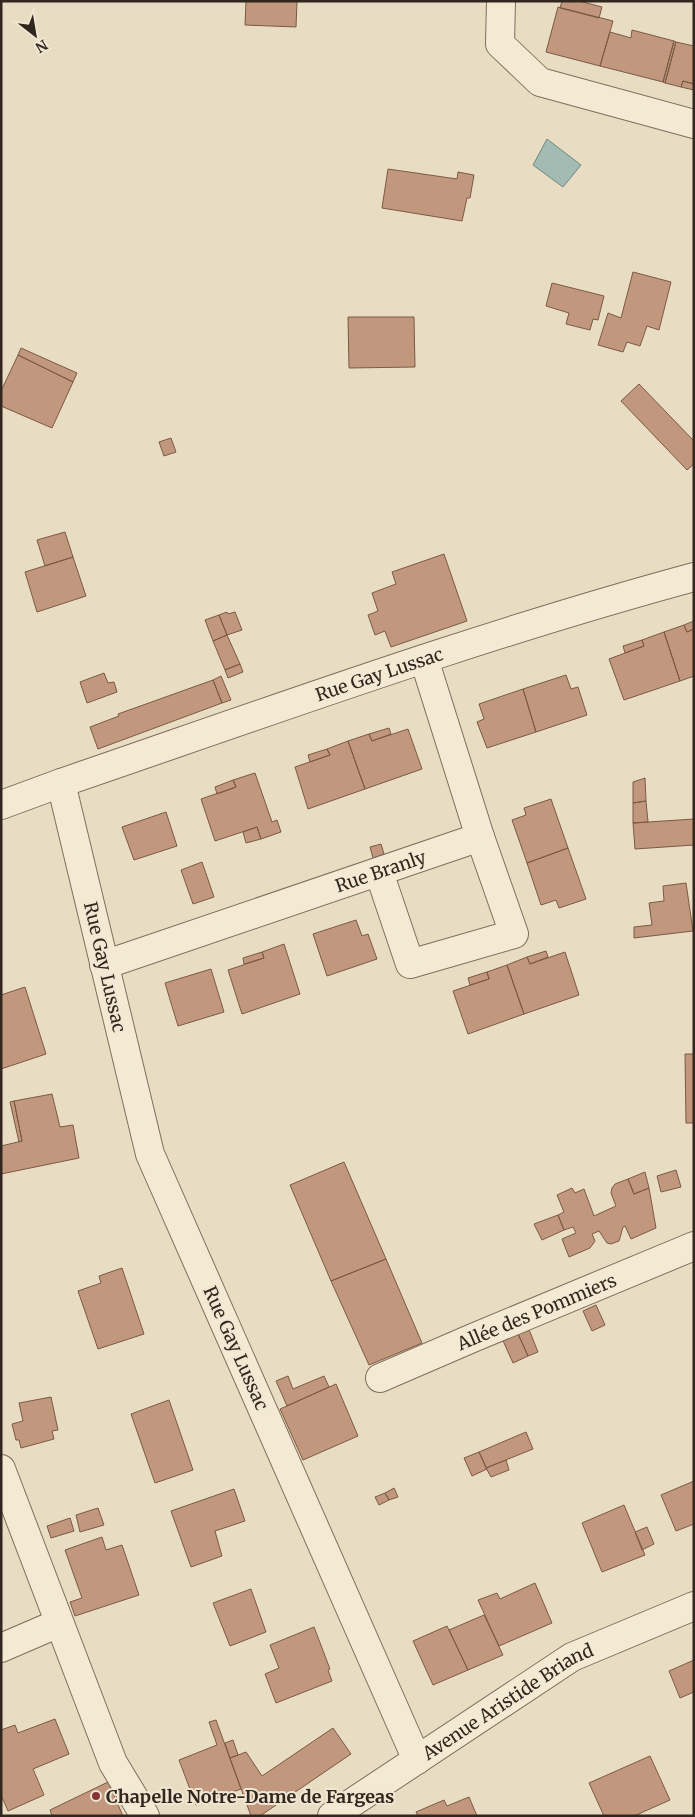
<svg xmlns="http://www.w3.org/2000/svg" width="695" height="1817" font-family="Merriweather,serif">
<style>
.water{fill:#a4bbb4;stroke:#6c8880}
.building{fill:#c1987d;stroke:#7c5944}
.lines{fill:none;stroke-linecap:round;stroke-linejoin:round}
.street-casing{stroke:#7f6e5c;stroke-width:30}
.street{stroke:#f4ead4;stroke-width:28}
.poi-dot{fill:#873335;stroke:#f0e6d1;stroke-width:2}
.labels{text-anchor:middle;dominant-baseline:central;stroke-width:4;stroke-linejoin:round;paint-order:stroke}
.street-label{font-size:18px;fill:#31271e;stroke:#f0e6d1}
.poi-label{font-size:18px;font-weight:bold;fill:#31271e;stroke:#f0e6d1;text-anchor:start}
</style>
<rect width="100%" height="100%" fill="#e8dcc2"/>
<path class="water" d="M547,139L581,165L563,187L533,165Z"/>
<path class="building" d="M246,1H297L296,27L245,25Z
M562,1H579L602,7L599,18L560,8Z
M558,7L613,21L600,66L546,52Z
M632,30L674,41L663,82L600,66L610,32L631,38Z
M674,41L676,42L665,83L663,82Z
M676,42L694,46V84L683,81L681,87L665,83Z
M683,81L694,84V90L681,87Z
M388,169L457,179L458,172L474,175L470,198H467L462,221L382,208Z
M633,272L671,282L659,330L647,326L640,346L627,342L623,352L598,345L608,313L621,318Z
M552,283L604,296L598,320L593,319L590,330L566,324L569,313L546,306Z
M348,317H414L415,367L349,368Z
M21,348L77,373L73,382L18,355Z
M18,355L73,382L52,428L1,406V391Z
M639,384L694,441V464L687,470L621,401Z
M171,438L176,452L164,456L159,442Z
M65,532L73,557L45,566L37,540Z
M444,554L467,621L391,647L385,631L375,635L368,615L378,611L372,593L396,584L392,572Z
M73,557L86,596L37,612L25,572Z
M227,612L228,614L235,612L242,630L227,635L219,615Z
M219,615L227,635L213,641L205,620Z
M694,621V629L687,632L684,625Z
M684,625L687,632L694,629V676L680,681L664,632Z
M664,632L680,681L624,700L609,659L644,646L642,640Z
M227,635L240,664L225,670L213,641Z
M642,640L644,646L625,653L623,646Z
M240,664L243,672L228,678L225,670Z
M104,673L108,683L114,682L117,692L87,703L80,682Z
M566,675L571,689L578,687L587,715L536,732L523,689Z
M221,676L231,700L222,703L213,680Z
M213,680L222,703L98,749L90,727L119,716L118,714Z
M523,689L536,732L487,748L477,722L484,719L479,704Z
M389,728L391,734L372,741L369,734Z
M408,729L422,769L365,789L348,741L369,734L372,741Z
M348,741L365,789L308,809L295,767L330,755L327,749Z
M327,749L330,755L310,762L308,755Z
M255,773L272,822L277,820L281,832L261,839L257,827L215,841L201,799L236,787L233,780Z
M645,778L646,801L633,803V782Z
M233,780L236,787L217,794L215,787Z
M551,799L568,848L527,863L512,820L526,815L524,808Z
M646,801L648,822L633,823V803Z
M166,812L177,846L134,860L122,827Z
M694,819V845L635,849L633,823Z
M257,827L261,839L246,843L243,832Z
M381,844L384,854L373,858L370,847Z
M568,848L586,899L559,908L556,900L541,905L527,863Z
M202,862L214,897L193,904L181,870Z
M686,883L693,931L634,938V927L652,925L649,903L664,901L663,886Z
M356,920L362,936L368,934L377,959L327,976L313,934Z
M284,944L300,994L242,1014L228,970L264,958L262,952Z
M546,951L548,957L530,964L527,957Z
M262,952L264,958L244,964L243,958Z
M565,952L579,995L524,1014L507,965L527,957L530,964Z
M507,965L524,1014L468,1034L453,991L489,979L487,972Z
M211,969L224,1012L178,1026L165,983Z
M487,972L489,979L470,985L468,978Z
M25,987L46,1054L1,1069V995Z
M685,1054H694V1123H686Z
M52,1094L60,1127L73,1125L79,1158L1,1174V1146L22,1141L14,1101Z
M14,1101L22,1141L19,1142L10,1102Z
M344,1162L386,1259L331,1281L290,1185Z
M676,1170L681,1187L661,1192L657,1176Z
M645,1172L649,1188L634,1194L628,1179Z
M628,1179L634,1194L649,1188L656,1228L631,1239L625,1226L623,1227L619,1241L611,1244L607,1243L599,1231L592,1234L595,1241L590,1248L569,1257L562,1239L576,1233L573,1227L564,1230L558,1215L564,1212L557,1195L572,1188L575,1193L584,1189L594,1216L616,1206L611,1193L612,1188L615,1184Z
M558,1215L564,1230L542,1240L534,1224Z
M386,1259L422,1343L369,1365L331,1281Z
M122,1268L144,1334L98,1349L78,1291L101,1283L99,1276Z
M596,1305L605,1325L592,1331L583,1311Z
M526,1322L538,1352L528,1356L515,1327Z
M515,1327L528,1356L513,1363L500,1334Z
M288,1376L293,1389L324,1376L329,1387L287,1406L276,1381Z
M336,1384L358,1436L303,1460L280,1409Z
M51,1397L58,1430L52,1431L54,1439L21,1448L19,1440H16L12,1424L23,1421L19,1403Z
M169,1400L193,1470L155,1483L131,1414Z
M526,1432L533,1449L486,1468L479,1452Z
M479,1452L487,1469L472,1476L464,1458Z
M506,1460L509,1470L491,1477L486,1468Z
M694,1481V1524L676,1531L661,1495Z
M394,1488L398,1497L389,1500L385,1493Z
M234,1489L245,1521L215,1531L222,1556L191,1567L171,1511Z
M385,1493L389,1500L379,1505L375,1497Z
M624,1505L645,1555L602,1572L582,1523Z
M98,1508L104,1525L80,1532L76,1515Z
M70,1518L74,1531L51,1538L47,1526Z
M647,1527L654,1544L642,1550L635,1532Z
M102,1537L106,1550L122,1545L139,1595L75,1616L70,1602L82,1598L65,1550Z
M535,1583L552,1623L499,1646L478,1600L497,1593L500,1599Z
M251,1589L266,1632L230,1646L213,1603Z
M484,1615L503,1655L468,1670L449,1630Z
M447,1626L468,1670L433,1685L413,1641Z
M314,1627L330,1669L328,1670L332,1681L276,1703L265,1674L279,1668L270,1645Z
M694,1660V1692L680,1698L669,1671Z
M55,1719L69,1754L33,1769L44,1795L8,1811L1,1795V1730L15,1725L18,1733Z
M216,1720L241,1789L196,1805L179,1760L217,1745L209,1722Z
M333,1728L351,1754L260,1816H251L230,1758L246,1752L262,1776Z
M233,1740L238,1755L230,1758L225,1743Z
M650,1756L670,1800L634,1816H604L589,1783Z
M108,1782L123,1816H52L50,1810Z
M469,1797L477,1816H418L416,1812L444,1800L447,1806Z"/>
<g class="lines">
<defs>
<g id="street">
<path d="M501,1L500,44L540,82L694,124"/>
<path d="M1,805L61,783"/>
<path d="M379,872L410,964L514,934L480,837"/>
<path id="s1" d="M104,965L480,837L424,659"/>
<path id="s2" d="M380,1378L475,1337L694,1246"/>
<path d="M1,1469L113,1763L145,1816"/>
<path d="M1,1648L59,1623"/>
<path id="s3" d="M417,1760L150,1154L61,783C271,711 480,635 694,577"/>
<path id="s4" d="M332,1816L572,1657L694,1606"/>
</g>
</defs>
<use href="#street" class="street-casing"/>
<use href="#street" class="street"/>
</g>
<circle class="poi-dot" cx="96" cy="1796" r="5"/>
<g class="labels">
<g class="street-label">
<text stroke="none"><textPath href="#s3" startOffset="1380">Rue Gay Lussac</textPath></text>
<text stroke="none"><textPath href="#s1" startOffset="292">Rue Branly</textPath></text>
<text transform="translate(105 967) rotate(77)">Rue Gay Lussac</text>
<text stroke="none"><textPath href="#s2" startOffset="170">Allée des Pommiers</textPath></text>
<text transform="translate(236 1348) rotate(66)">Rue Gay Lussac</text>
<text stroke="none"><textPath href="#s4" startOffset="210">Avenue Aristide Briand</textPath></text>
</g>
<g class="poi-label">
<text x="106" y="1796">Chapelle Notre-Dame de Fargeas</text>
</g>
</g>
<rect width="695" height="1817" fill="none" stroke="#31271e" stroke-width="5"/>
<g transform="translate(35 35) rotate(149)" stroke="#f0e6d1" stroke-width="4" paint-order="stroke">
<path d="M0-4L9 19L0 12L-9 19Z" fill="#31271e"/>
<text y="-8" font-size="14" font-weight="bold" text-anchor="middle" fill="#31271e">N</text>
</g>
</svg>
